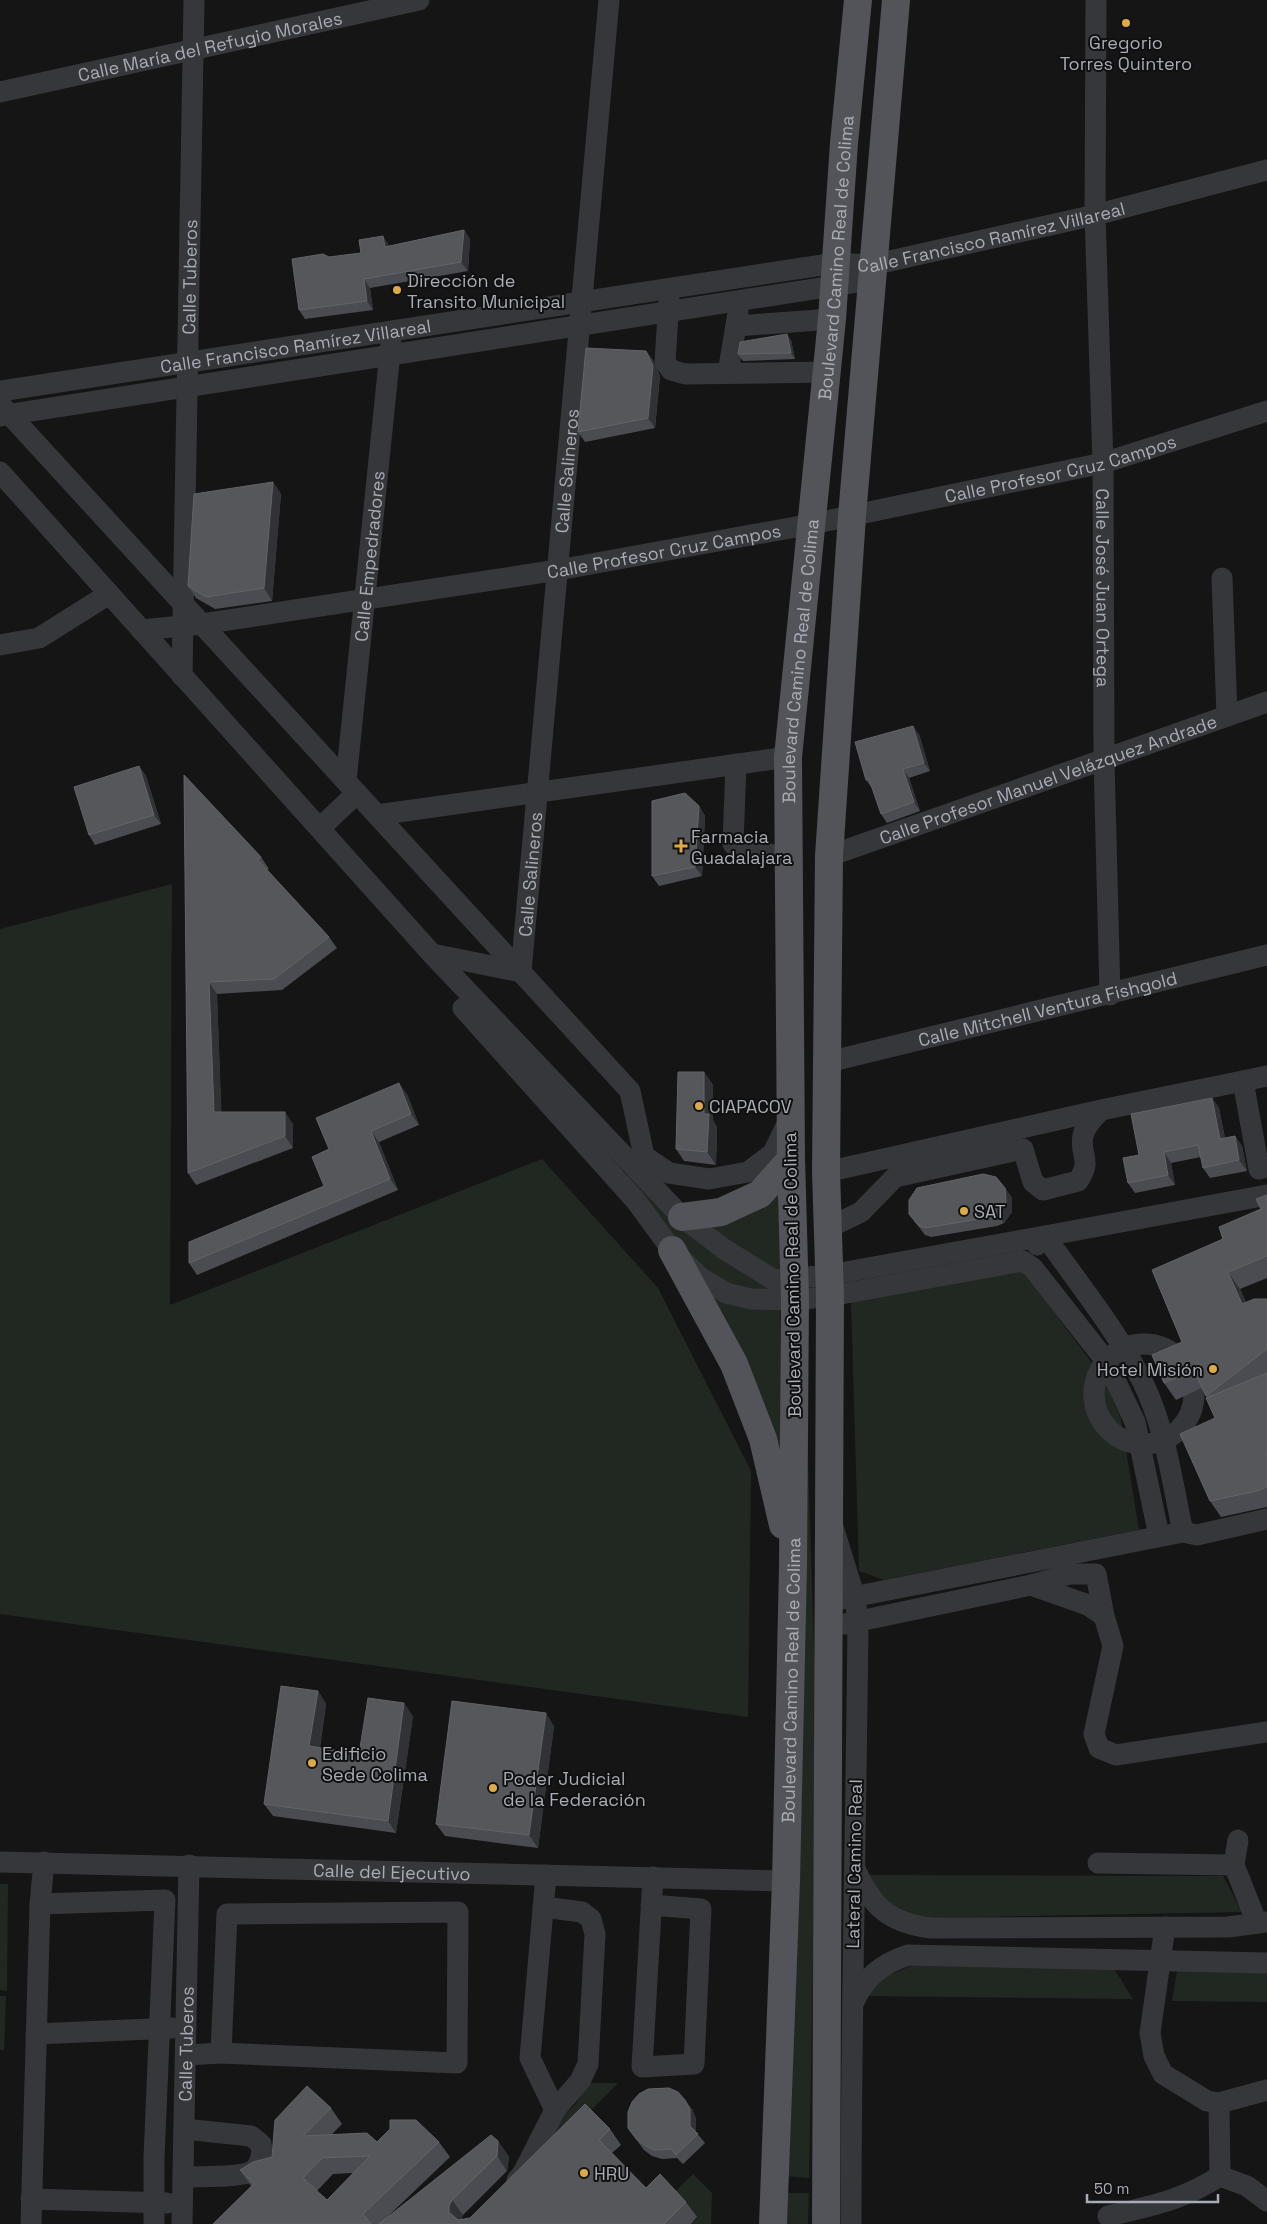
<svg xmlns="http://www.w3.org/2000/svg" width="1267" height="2224" font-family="'Space Grotesk',sans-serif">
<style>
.green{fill:#212822}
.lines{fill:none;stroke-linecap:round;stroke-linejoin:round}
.minor{stroke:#36373b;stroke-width:21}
.major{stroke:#525459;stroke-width:28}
.wall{fill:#4b4c51;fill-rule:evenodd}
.shaded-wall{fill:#313235}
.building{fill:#55575b;stroke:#626469;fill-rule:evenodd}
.poi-dot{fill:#ddaa46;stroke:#101011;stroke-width:2}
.labels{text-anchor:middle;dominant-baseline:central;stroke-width:4;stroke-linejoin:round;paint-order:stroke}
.poi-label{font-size:18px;fill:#a8acb5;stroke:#101011;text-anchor:start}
.street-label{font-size:18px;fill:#a8acb5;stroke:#101011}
</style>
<rect width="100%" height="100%" fill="#151516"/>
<path class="green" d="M172,884L170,1305L542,1159L658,1288L751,1471L748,1717L0,1614V929Z
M630,1172L768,1284V1292L733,1287L705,1271L624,1177Z
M780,1185L781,1275L700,1222Z
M1014,1267L1026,1274L1103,1378L1121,1419L1139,1530L884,1580L859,1571L851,1302Z
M703,1286L780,1307L781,1493Z
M804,1332L817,1744L809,2178L785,2176Z
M868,1875L1223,1876L1242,1912L924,1918C893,1908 882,1906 868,1875Z
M0,1884H8L7,1991L0,1990Z
M918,1963L1113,1967L1133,1999L867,1996L880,1979Z
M1177,1971H1267V2002L1172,2001Z
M0,1996H6L4,2050H0Z
M590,2083H618L543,2159L559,2120L574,2106Z
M693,2174L712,2193L711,2224H691L697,2218L674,2193Z
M785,2193H809L808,2224H784Z"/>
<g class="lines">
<g class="minor">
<path id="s1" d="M1096,0L1095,215L1103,463L1104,759L1110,995"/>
<path id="s2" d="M0,92L419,0"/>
<path d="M669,299L665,362L671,370L685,374L827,372"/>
<path d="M736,326L832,319"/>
<path d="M728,373L738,313"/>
<path id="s3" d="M0,391L835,263L872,265L1095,215L1267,170"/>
<path d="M0,404L630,1091L644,1156L669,1173L709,1179L748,1172L773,1153L789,1120"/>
<path d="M0,416L871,280"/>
<path d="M0,472L432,954L682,1217L724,1249L774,1280L829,1275L1045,1236C1078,1283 1127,1343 1149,1396C1167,1439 1173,1486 1183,1532L827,1602"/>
<path d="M1222,578L1227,716"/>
<path id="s4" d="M141,630L202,624L558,570L812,524L1103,463L1267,411"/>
<path d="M0,645L39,638L109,594"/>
<path id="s5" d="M182,676L194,0"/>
<path d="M736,764L733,844L788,859"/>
<path id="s6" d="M346,781L391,343"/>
<path d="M377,815L788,757"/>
<path d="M320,828L357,793"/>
<path id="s7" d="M829,856L1267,702"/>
<path id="s8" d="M432,954L521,972L609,0"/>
<path d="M463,1008L636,1201L672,1250L701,1278L726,1293L751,1299L795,1300L830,1296L1023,1261L1033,1268L1106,1361L1135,1422L1159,1536"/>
<path id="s9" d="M828,1062L1267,955"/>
<path d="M1243,1081L1259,1169L1267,1167"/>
<path d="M826,1172L1101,1110L1267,1076"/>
<path d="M828,1228L861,1212L895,1177L1023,1149L1033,1182L1043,1190L1078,1181C1093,1159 1079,1156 1083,1136C1085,1125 1094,1117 1101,1110"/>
<path d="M1037,1245L1045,1236L1267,1195"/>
<circle cx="1144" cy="1394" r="50"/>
<path d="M834,1530L855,1598L858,1622C856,1823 851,2023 851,2224"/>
<path d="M1183,1532L1197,1535L1267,1519"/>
<path d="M1031,1585L1070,1574H1096L1104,1616"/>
<path d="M845,1624L1031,1585L1088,1605L1104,1616L1113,1646L1094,1734L1099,1748L1116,1755L1267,1732"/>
<path id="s10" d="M0,1862L786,1881"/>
<path d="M1098,1863L1234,1865L1257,1923"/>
<path d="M1234,1865L1238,1840"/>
<path d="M856,1871C873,1908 890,1923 931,1928L1228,1927L1267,1922"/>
<path d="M546,1875L530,2058L555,2110"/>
<path d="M40,1904L44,1862"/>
<path d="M651,1905L701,1909L694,2064L642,2067L653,1877"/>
<path d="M1165,1927L1150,2033L1154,2056L1163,2074L1207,2101L1219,2103L1267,2090"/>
<path d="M853,2004C864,1978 881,1964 908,1955L1267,1963"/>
<path d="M36,2034L173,2028"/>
<path d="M186,2055L221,2053L457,2063L458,1912L227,1914L221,2053"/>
<path d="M1219,2103L1220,2176"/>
<path d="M1220,2176L1247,2186L1267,2201"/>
<path d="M183,2177C200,2176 232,2178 247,2173C260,2170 263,2155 261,2144L251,2136L184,2129"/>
<path d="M517,2180L523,2173L555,2110L580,2081L588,2064L595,1934L591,1919L582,1912L543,1907"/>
<path d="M31,2199L167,2203"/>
<path d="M1108,2216C1151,2206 1183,2200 1220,2176"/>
<path d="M31,2224L40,1904L165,1900L154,2158V2224"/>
<path id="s11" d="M182,2224L189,1865"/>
</g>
<g class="major">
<path d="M682,1217L721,1212L760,1194L791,1159"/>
<path d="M672,1250L734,1364L763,1439L783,1525"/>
<path id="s12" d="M773,2224L786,1881L793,1566L795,1300L791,1159L788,757L832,319L844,143L858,0"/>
<path d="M826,2224L830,1296L826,1172L829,856L852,516L896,0"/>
</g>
</g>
<path class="wall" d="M464,230L470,239L468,271L370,288L373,310L305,319L299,310L361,253L389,245V246Z
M791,340L795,359L743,361L738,354Z
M646,351L653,360L660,376L655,428L585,442L578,432Z
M273,482L281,494L272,601L215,609L196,598L188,586Z
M919,734L930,771L909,778L920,811L887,823L881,814L872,788L866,780Z
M139,766L146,776L161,824L95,845L89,835Z
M184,775L261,857L269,869L267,870L329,937L337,948L282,990L217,994L221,1112L293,1124V1148L196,1185L188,1173Z
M699,806L705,816L702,876L659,886L652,876Z
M704,1072L713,1085V1120L717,1127L716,1165L684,1161L676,1149Z
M407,1094L419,1125L379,1142L398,1190L197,1275L189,1263L324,1186L329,1149Z
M1212,1098L1219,1108L1225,1138L1235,1136L1242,1146L1247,1171L1210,1178L1203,1168L1201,1157L1171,1163L1175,1185L1135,1193L1128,1183L1139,1155Z
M1005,1188L1012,1198V1212L1004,1223L997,1226L931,1237L925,1235L909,1214Z
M1267,1195V1278L1240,1289L1246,1303L1267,1299V1507L1221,1517L1210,1501L1215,1418L1207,1398L1202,1388L1176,1400L1164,1383L1182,1342L1223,1239L1261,1209Z
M318,1691L326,1704L320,1748L359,1754L413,1716L396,1833L273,1816L264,1804Z
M554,1726L538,1848L445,1836L436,1824Z
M331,2108L342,2124L331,2135L377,2142H439L450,2157L381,2223L498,2141L509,2157L507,2171L463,2215L461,2220L470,2218L610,2129L621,2145L612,2153L646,2188L686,2202L697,2217L691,2224H213L251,2186L240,2170L272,2157ZM353,2173L327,2200L317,2191L333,2174Z
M692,2109L696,2119V2132L705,2143L683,2164L677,2158L662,2159L652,2156L644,2150L628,2128Z"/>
<path class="shaded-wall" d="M464,230L470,239L468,271L461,262Z
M383,236L389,245L391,256L385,247Z
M364,279L370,288L373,310L367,301Z
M787,334L791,340L795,359L791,353Z
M646,351L653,360L660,376L655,428L648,418Z
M273,482L281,494L272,601L264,588Z
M913,726L919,734L930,771L924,763Z
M139,766L146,776L161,824L154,815Z
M903,769L909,778L920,811L914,802Z
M699,806L705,816L702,876L695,867Z
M209,982L217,994L222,1123L214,1112Z
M704,1072L713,1085V1120L717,1127L716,1165L707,1152L704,1114Z
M399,1083L407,1094L419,1125L411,1114Z
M1212,1098L1219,1108L1227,1149L1220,1139Z
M285,1112L293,1124V1148L285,1136Z
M371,1131L379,1142L398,1190L390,1179Z
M1235,1136L1242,1146L1247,1171L1239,1160Z
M1164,1152L1171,1163L1175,1185L1168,1175Z
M1005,1188L1012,1198V1212L1004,1223L997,1214Z
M1228,1272L1240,1289L1254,1321L1242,1304Z
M318,1691L326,1704L318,1759L309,1746Z
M404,1703L413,1716L396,1833L388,1821Z
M546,1713L554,1726L538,1848L529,1835Z
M685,2100L692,2109L696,2119V2135L690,2126Z
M498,2141L509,2157L507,2171L497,2156Z
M452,2200L463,2215L460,2221V2224L449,2212V2206Z"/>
<path class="building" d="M464,230L461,262L364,279L367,301L299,310L292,259L323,254L329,257L361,253L359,240L383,236L385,247Z
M787,334L791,353L738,354L740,342Z
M586,348L646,351L653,366L648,418L578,432Z
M273,482L264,588L206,597L188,586L194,494Z
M913,726L924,763L903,769L914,802L881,814L869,779L866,780L855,742Z
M139,766L154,815L89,835L74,787Z
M184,775L261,857L257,859L329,937L274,979L209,982L214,1112H285V1136L188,1173Z
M685,793L699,806L695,867L652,876V801Z
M678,1072H704V1114H709L707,1152L676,1149Z
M399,1083L411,1114L371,1131L390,1179L189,1263V1242L324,1186L312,1157L329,1149L316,1118Z
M1212,1098L1220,1139L1235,1136L1239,1160L1203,1168L1198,1145L1164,1152L1168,1175L1128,1183L1123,1158L1139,1155L1131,1114Z
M983,1174L996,1177L1005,1188L1006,1202L997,1214L991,1217L925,1228L918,1225L909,1214V1200L917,1188Z
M1267,1195V1256L1228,1272L1242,1304L1254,1299H1267V1349L1206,1396L1194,1370L1164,1383L1152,1355L1182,1342L1152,1270L1223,1239L1219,1227L1261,1209L1256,1199Z
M1267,1373V1453H1266L1267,1456V1487L1257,1491L1210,1501L1180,1434L1215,1418L1206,1398Z
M281,1686L318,1691L309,1746L359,1754L368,1698L404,1703L388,1821L264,1804Z
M452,1701L546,1713L529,1835L436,1824Z
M307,2086L331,2108L303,2136L367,2133L377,2142L390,2129V2120H416L439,2142L363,2214L371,2224H213L254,2184L240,2170L253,2162L272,2157L275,2120ZM370,2156L327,2200L303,2178L322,2158Z
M669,2088L678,2092L685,2100L690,2109V2126L698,2134L676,2155L671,2149L655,2150L646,2146L637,2140L628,2128V2112L632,2102L639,2094L648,2089Z
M585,2104L610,2129L599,2140L646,2188L660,2174L686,2202L664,2224H379L491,2135L498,2141L497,2156L452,2200L449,2206V2212L458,2220L470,2218Z"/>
<g class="poi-dot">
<circle cx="1126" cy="23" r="5"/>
<circle cx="397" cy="290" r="5"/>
<path d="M678.5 838.5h5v5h5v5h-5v5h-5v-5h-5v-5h5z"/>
<circle cx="699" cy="1106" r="5"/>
<circle cx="964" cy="1211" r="5"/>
<circle cx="1213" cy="1369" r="5"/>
<circle cx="312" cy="1763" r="5"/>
<circle cx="493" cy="1788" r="5"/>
<circle cx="584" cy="2173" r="5"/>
</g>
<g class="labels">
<g class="poi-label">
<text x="1126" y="42" text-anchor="middle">Gregorio<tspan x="1126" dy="21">Torres Quintero</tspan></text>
<text x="407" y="280">Dirección de<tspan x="407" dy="21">Transito Municipal</tspan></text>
<text x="691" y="836">Farmacia<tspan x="691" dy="21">Guadalajara</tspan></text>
<text x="709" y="1106">CIAPACOV</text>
<text x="974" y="1211">SAT</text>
<text x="1203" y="1369" text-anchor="end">Hotel Misión</text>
<text x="322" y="1753">Edificio<tspan x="322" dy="21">Sede Colima</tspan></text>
<text x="503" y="1778">Poder Judicial<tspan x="503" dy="21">de la Federación</tspan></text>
<text x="594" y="2173">HRU</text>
</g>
<g class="street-label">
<text stroke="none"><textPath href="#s2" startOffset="215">Calle María del Refugio Morales</textPath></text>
<text stroke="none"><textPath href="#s3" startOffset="1004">Calle Francisco Ramírez Villareal</textPath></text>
<text stroke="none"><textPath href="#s12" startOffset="1969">Boulevard Camino Real de Colima</textPath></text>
<text stroke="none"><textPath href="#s5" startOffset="399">Calle Tuberos</textPath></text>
<text stroke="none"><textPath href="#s3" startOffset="299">Calle Francisco Ramírez Villareal</textPath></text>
<text stroke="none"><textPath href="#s4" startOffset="934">Calle Profesor Cruz Campos</textPath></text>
<text stroke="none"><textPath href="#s8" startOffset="594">Calle Salineros</textPath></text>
<text stroke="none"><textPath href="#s4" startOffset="529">Calle Profesor Cruz Campos</textPath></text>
<text stroke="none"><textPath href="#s6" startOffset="226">Calle Empedradores</textPath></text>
<text stroke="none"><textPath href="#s1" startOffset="588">Calle José Juan Ortega</textPath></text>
<text stroke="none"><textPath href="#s12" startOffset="1564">Boulevard Camino Real de Colima</textPath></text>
<text stroke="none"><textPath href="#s7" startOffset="232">Calle Profesor Manuel Velázquez Andrade</textPath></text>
<text stroke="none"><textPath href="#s8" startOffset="189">Calle Salineros</textPath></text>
<text stroke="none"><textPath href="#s9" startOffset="226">Calle Mitchell Ventura Fishgold</textPath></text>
<text transform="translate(792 1275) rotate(-91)">Boulevard Camino Real de Colima</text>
<text stroke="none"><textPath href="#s12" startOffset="544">Boulevard Camino Real de Colima</textPath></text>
<text transform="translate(854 1864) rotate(-89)">Lateral Camino Real</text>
<text stroke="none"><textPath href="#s10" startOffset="392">Calle del Ejecutivo</textPath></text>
<text stroke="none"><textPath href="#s11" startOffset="180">Calle Tuberos</textPath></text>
</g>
</g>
<path d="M1087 2194v8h131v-8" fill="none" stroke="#a8acb5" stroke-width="2.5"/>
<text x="1094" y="2194" font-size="15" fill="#a8acb5" stroke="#101011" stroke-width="4" paint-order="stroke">50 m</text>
</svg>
